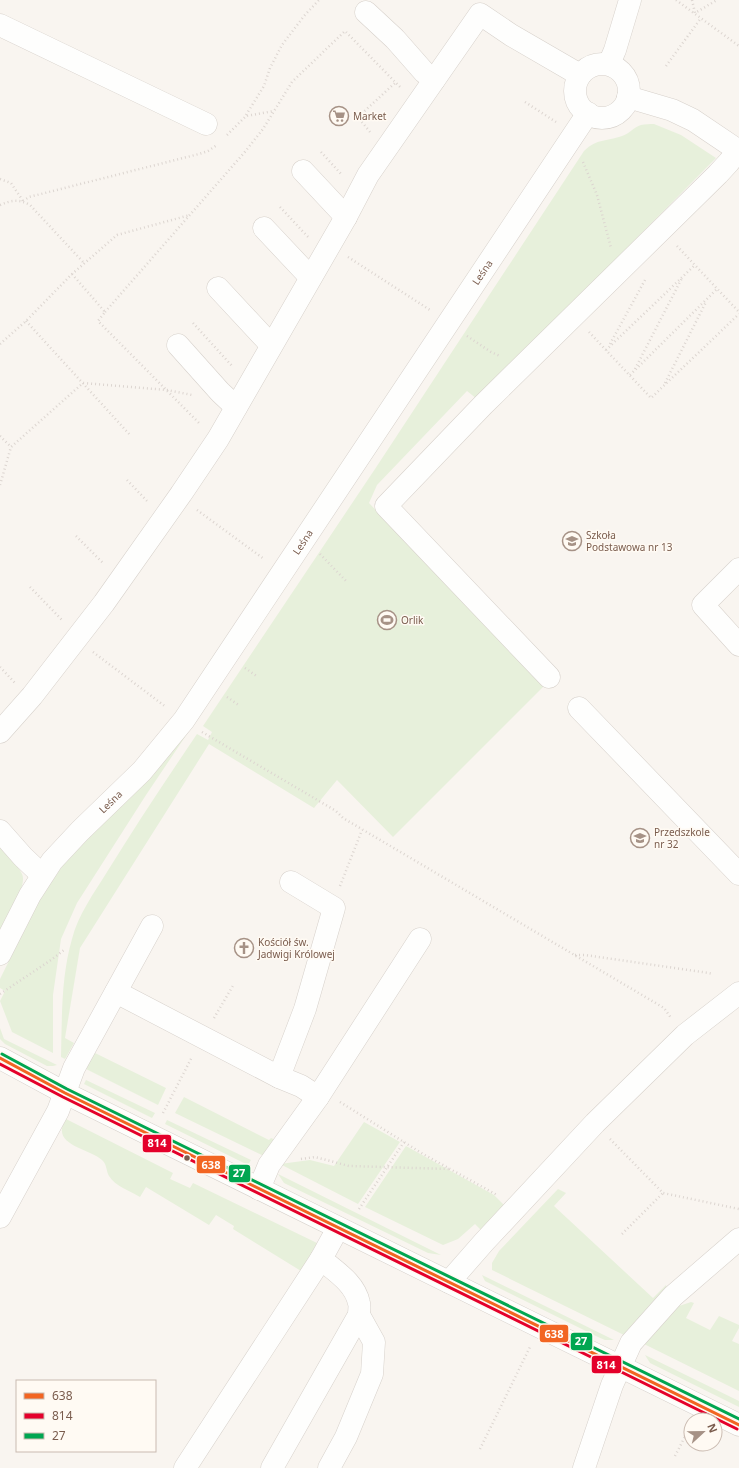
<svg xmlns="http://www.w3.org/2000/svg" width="739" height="1468" font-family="'Noto Sans',sans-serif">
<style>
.green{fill:#e7f0db}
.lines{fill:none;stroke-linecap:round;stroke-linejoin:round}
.minor-casing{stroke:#d7d1cb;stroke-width:23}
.path{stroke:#dcd5d0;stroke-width:2.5;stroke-dasharray:1 3;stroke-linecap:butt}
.minor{stroke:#fefefd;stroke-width:22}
.bus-1-casing{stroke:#fffaf3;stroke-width:6}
.bus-2-casing{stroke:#fffaf3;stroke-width:6}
.bus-3-casing{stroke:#fffaf3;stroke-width:6}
.bus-1{stroke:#f26522;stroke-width:3}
.bus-2{stroke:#e4002b;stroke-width:3}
.bus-3{stroke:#00a651;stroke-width:3}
.bus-dot{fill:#7a5c4d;stroke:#fffaf3;stroke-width:1.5}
.labels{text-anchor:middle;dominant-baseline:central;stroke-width:3;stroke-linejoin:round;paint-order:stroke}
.poi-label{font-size:10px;fill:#7a5c4d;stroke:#fffaf3;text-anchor:start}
.street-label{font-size:10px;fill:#7a5c4d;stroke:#fffaf3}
.line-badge{stroke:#fffaf3;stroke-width:1.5}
.badge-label{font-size:11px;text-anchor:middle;font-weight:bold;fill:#fff}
</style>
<rect width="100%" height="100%" fill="#f9f5f0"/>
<path class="green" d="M654,124L681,135L716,158L477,399L467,391L377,485L369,503L544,686L393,837L337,780L314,808L209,744L80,948L65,1038L74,1043L65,1059L61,1057C62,1018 61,977 72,939C78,915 94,893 107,872C136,825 166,780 197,734L208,740L212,732L203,726L375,469L584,151C598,138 605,142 622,136C629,134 634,127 641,125C645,124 650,124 654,124Z
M189,731L146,795L77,903L61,939L53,995V1053L12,1032L0,1001L5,991L0,988V979L40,898L66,861Z
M0,847C7,856 17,864 22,874C28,886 6,918 0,930Z
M0,1028L4,1039L57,1065L53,1066H47L5,1044L0,1039Z
M93,1052L166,1088L158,1105L80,1066Z
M86,1080L155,1113L152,1118L84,1084Z
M184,1097L269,1140L271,1138L278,1141L266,1157L175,1113Z
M66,1119L173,1173L170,1179L190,1188L193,1183L317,1243L301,1271L233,1229L234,1226L216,1215L209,1225L146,1187L140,1197C130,1191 115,1186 109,1176C106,1171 107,1164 102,1160C89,1148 49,1145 66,1119Z
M167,1120L251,1160L248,1165L165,1124Z
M364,1122L400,1142L358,1204L280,1164L310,1160L334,1166Z
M406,1146L494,1195L504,1205L481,1230L475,1224L458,1239L443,1245L365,1207Z
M278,1174L441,1255L428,1253L284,1183Z
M558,1189L566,1193L554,1206L653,1298L666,1285L667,1289L624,1335L492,1270V1263L499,1251Z
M482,1275L614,1340H605L598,1337L485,1281Z
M691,1302L694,1303L686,1318L710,1330L719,1316L739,1325V1328L732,1341L739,1344V1391L644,1344L676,1307Z
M645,1355L739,1401V1407L650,1363Z"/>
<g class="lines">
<defs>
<g id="minor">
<path d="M366,12L395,39L424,72L434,80"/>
<path d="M0,25L206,124"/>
<path d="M609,64L615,50L630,0"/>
<circle cx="602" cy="91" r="27"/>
<path d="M628,97L672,110L693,120L739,151"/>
<path d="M303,171L346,217"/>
<path d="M264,228L310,277"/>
<path d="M218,288L271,345"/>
<path d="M178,345L220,392L236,407"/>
<path d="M739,569L703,605L739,645"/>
<path d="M549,677L386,506L483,405L718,174L729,162L738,150"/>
<path d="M579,708L739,874"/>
<path d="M0,732L32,696L104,603L181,494L218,439L346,217L368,175L480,14L511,35L580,75"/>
<path d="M0,831L23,857L42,875"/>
<path id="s1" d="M0,954L30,895L52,861L80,831L142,771L184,720L588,113"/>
<path d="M116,992L279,1077L301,1086L318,1097"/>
<path d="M0,1058L65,1093L739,1425"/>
<path d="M279,1077L305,1009L334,908L291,882"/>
<path d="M259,1189L269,1165L318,1097L420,939"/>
<path d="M0,1217L58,1111L74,1068L152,926"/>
<path d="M449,1282L484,1242L595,1123L685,1035L739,993"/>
<path d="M185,1468L321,1259L338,1228"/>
<path d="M272,1468L359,1315C359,1311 360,1306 359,1303C355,1283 335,1271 321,1259"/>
<path d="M329,1468L346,1437L372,1374L374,1342L359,1315"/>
<path d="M584,1468L612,1385L631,1343L673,1296L739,1239"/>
</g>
</defs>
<use href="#minor" class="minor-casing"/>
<path class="path" d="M676,0L739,46
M692,0L695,13L717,0
M666,66L701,18
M525,102L556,122
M246,115L264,86L270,68L282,45L304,16L319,0
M370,132L358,117L395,83
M227,135L246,116L274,111
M321,152L342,175
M583,162L597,195L611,248
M0,179L11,183L23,201
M23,201L29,197L199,154L208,151L217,145
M0,205C11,200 20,199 30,205L84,263
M280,207L309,238
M677,246L739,312
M348,257L430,310
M72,274L105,312L98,321L200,424
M105,312L244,153L263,129L292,82L345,31L402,89
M26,321L131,436
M193,323L233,367
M589,332L651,398L739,314
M467,336L491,352L500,356
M0,344L26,321L72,274L117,235L190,215
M610,344L645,280
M606,350L695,265
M635,369L682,278
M630,375L717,289
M665,383L706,302
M0,436L11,447
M127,480L148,502
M0,485L11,447L83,383L167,390L192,395
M197,510L264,559
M76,536L104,564
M320,554L347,582
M30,587L62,620
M93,652L166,707
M0,667L15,683
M245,668L258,677
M227,697L240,706
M202,732L336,811L343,818L664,1008L671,1018
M340,886L362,830
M575,955H585L709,973L713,974
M0,994L51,960L64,950
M214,1018L234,984
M340,1102L423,1154L497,1195
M163,1113L192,1057
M610,1139L663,1193L739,1209
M301,1159L315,1157L349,1166L449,1169
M359,1209L404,1142
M622,1234L663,1193
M480,1449L530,1347
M675,1456L691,1425"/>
<use href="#minor" class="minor"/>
<defs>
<path id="bus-1" d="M0,1058L65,1093L739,1425"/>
<path id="bus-2" d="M0,1064L63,1097L737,1429"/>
<path id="bus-3" d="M2,1054L67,1089L739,1419"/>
</defs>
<use href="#bus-1" class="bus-1-casing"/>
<use href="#bus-2" class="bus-2-casing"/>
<use href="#bus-3" class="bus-3-casing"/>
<use href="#bus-1" class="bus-1"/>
<use href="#bus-2" class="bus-2"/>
<use href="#bus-3" class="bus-3"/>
</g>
<defs>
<symbol id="supermarket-ring" viewBox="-11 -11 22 22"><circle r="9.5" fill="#fffaf3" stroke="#a69286" stroke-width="1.5"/><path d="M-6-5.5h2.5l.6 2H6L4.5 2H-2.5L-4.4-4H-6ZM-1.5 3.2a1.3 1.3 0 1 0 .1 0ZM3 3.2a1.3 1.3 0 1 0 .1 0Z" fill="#a69286"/></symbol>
<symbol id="school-ring" viewBox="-11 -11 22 22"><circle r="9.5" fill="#fffaf3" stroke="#a69286" stroke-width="1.5"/><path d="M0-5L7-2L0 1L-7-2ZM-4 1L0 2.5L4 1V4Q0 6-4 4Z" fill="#a69286"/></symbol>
<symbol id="stadium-ring" viewBox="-11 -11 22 22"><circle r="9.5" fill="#fffaf3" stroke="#a69286" stroke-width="1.5"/><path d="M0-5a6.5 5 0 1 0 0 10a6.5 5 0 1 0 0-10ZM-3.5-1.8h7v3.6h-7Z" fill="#a69286"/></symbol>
<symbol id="church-ring" viewBox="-11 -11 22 22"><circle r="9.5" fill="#fffaf3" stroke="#a69286" stroke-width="1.5"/><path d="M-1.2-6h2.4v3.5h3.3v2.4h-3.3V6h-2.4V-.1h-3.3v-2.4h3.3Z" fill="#a69286"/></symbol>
</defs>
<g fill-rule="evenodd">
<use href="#supermarket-ring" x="328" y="105" width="22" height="22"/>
<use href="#school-ring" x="561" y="530" width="22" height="22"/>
<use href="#stadium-ring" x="376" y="609" width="22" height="22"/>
<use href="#school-ring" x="629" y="827" width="22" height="22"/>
<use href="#church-ring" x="233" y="937" width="22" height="22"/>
</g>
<circle class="bus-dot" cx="187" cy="1158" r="3.5"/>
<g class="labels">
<g class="poi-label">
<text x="353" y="116">Market</text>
<text x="586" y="535">Szkoła<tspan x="586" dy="12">Podstawowa nr 13</tspan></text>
<text x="401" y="620">Orlik</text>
<text x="654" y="832">Przedszkole<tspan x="654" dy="12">nr 32</tspan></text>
<text x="258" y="942">Kościół św.<tspan x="258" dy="12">Jadwigi Królowej</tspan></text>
</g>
<g class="street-label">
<text stroke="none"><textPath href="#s1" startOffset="838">Leśna</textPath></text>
<text stroke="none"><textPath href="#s1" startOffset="514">Leśna</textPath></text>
<text stroke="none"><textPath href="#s1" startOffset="190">Leśna</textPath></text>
</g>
</g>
<g class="line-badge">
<rect x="142" y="1134" width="30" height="19" rx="4" fill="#e4002b"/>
<rect x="196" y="1155" width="30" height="19" rx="4" fill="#f26522"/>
<rect x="228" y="1164" width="23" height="19" rx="4" fill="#00a651"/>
<rect x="539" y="1324" width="30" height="19" rx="4" fill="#f26522"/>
<rect x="570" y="1332" width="23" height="19" rx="4" fill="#00a651"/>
<rect x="591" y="1355" width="31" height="19" rx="4" fill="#e4002b"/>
</g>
<g class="badge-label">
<text x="157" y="1147">814</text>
<text x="211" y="1169">638</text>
<text x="239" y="1177">27</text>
<text x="554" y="1338">638</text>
<text x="581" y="1345">27</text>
<text x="606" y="1369">814</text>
</g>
<rect x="16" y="1380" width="140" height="72" fill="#fffaf3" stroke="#cabbb1"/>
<rect x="24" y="1393" width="20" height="6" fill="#f26522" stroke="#cabbb1"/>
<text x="52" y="1400" font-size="12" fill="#7a5c4d">638</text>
<rect x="24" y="1413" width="20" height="6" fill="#e4002b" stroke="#cabbb1"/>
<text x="52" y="1420" font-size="12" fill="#7a5c4d">814</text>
<rect x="24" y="1433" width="20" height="6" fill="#00a651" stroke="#cabbb1"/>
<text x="52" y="1440" font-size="12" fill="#7a5c4d">27</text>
<g transform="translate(703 1432) rotate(68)"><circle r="19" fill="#fffaf3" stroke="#cabbb1"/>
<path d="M0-3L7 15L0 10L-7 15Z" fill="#a69286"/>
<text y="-6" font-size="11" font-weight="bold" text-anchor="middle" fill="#7a5c4d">N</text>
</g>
</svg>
